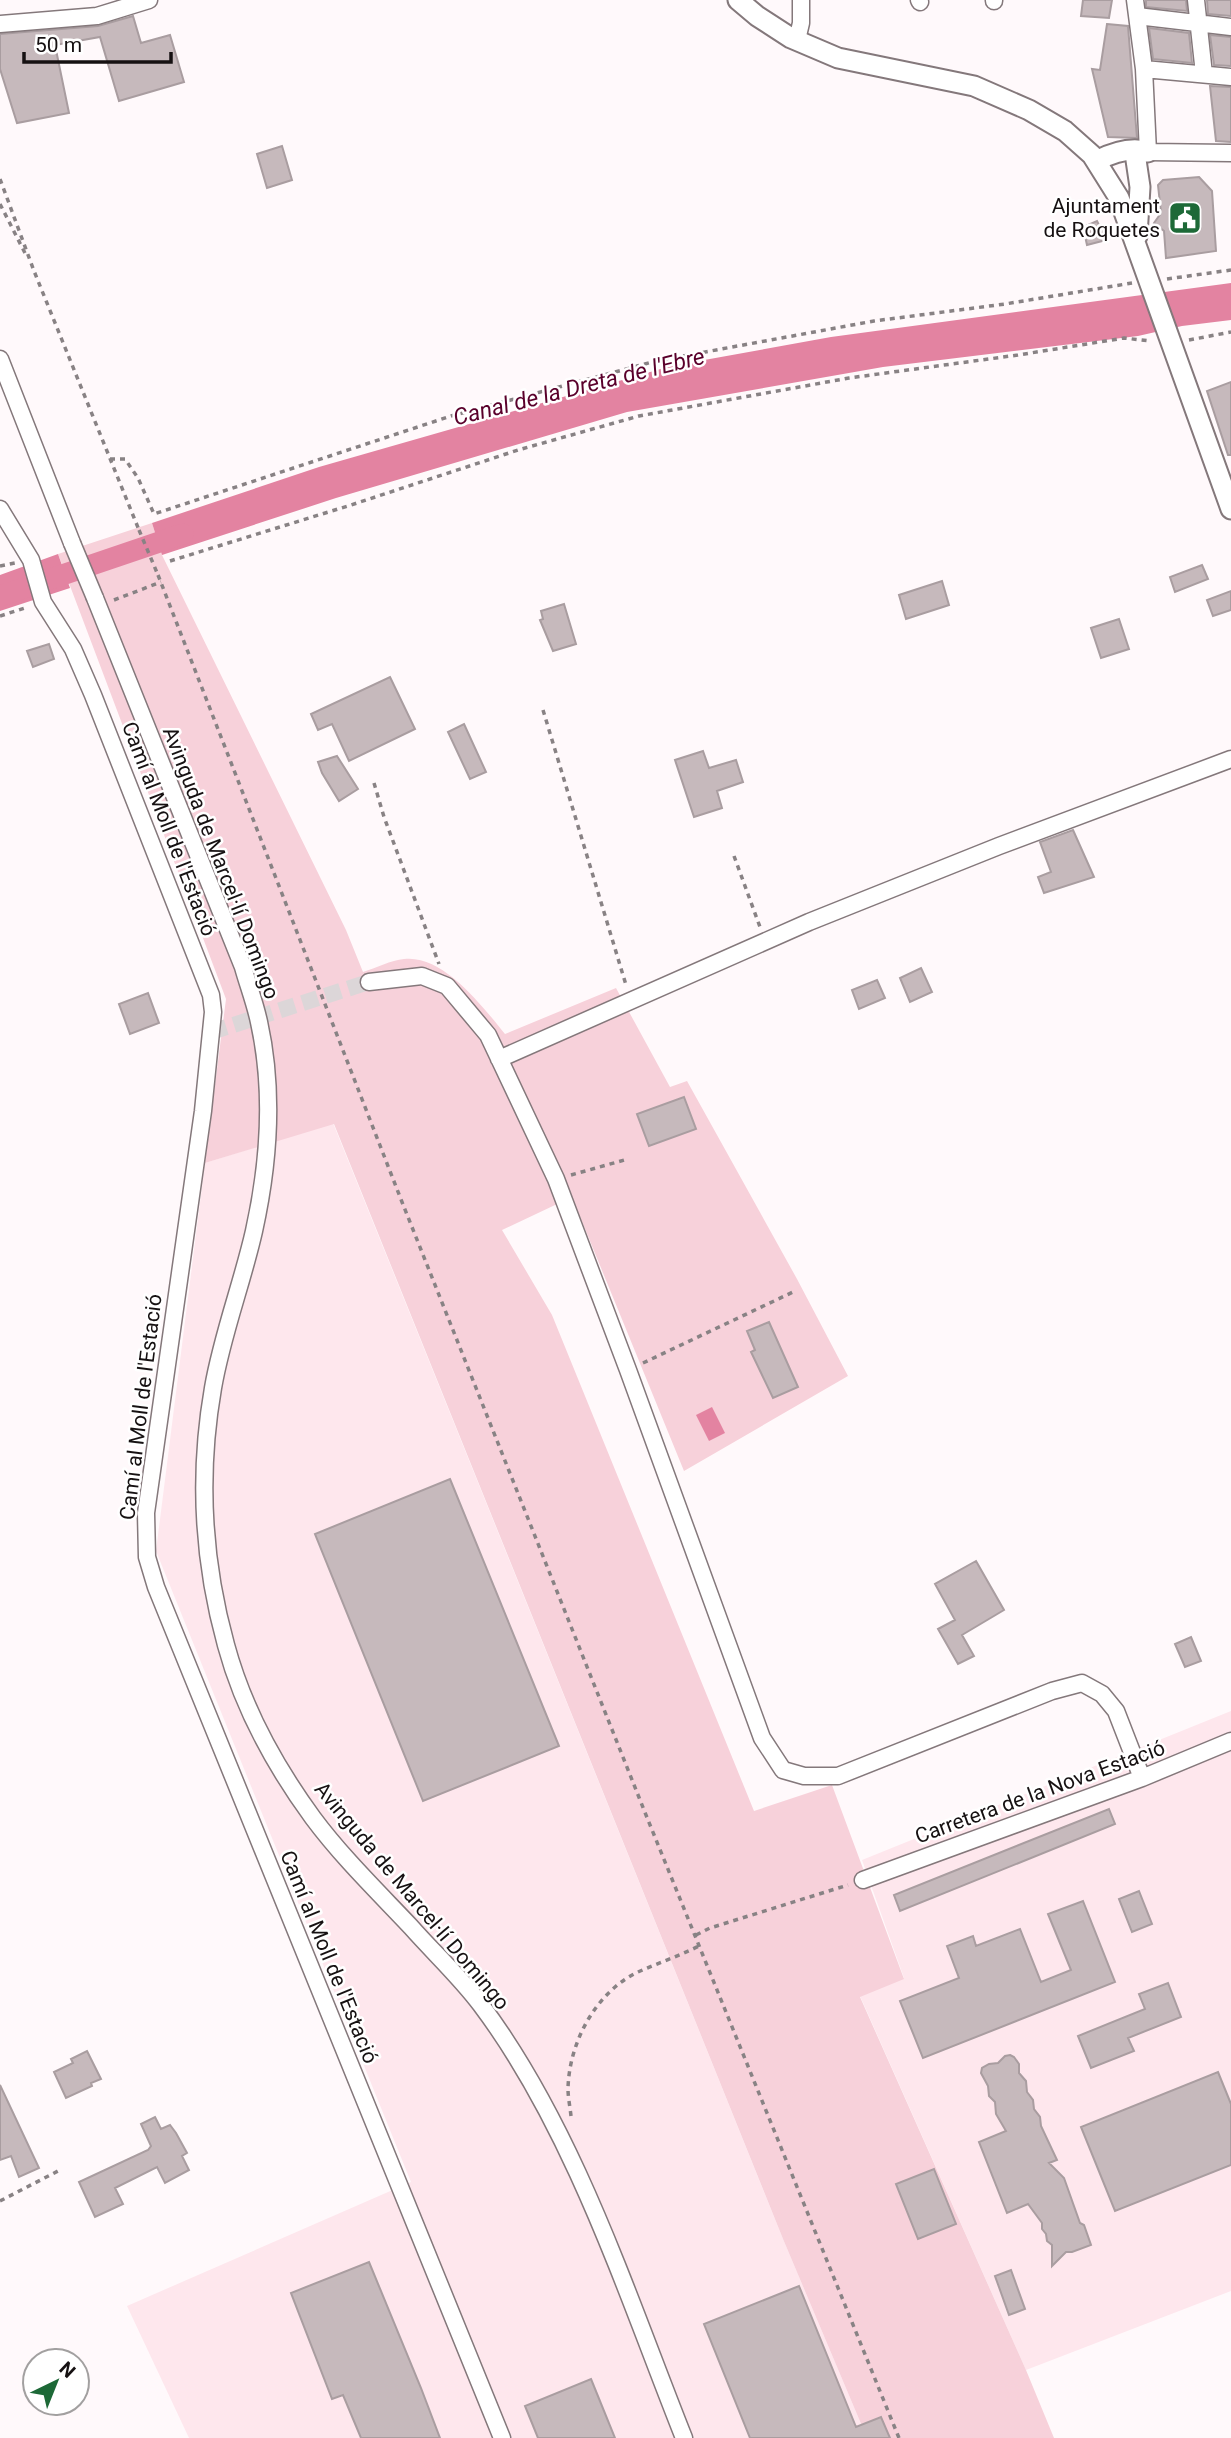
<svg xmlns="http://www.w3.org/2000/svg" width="1231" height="2438" font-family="Roboto,sans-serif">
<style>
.built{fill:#fee7ed}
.green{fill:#f7d1da}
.water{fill:#e383a1}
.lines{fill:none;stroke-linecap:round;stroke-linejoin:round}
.canal{stroke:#e383a1;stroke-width:21}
.building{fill:#c6b9bc;stroke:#a99da0;stroke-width:2}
.minor-tunnel{stroke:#dcd6d8;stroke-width:16;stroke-dasharray:16 8;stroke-linecap:butt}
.minor-casing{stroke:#84787b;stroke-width:19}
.tertiary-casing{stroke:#84787b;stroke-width:23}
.path{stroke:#888284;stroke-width:3.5;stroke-dasharray:5 5;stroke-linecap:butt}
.minor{stroke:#fff;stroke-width:16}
.tertiary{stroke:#fff;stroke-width:19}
.minor-bridge-casing{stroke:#84787b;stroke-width:19;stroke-linecap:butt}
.path-bridge{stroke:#888284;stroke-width:3.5;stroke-dasharray:5 5;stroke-linecap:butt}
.minor-bridge{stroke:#fff;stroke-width:16}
.labels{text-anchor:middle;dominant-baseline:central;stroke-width:5;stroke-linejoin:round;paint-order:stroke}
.poi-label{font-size:21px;fill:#161112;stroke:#fff;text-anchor:end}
.street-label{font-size:21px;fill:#161112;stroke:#fff}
.water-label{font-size:23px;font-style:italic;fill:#5a002b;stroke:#fff}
</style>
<rect width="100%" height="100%" fill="#fff9fb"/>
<path class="built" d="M333,1123L783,2239L867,2438H189L127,2306L411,2182L156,1551L205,1163Z
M1231,1711V2291L1026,2370L860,1996L904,1978L862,1860Z"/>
<path class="green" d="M152,523L162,555L346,930L363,972C376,968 391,960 404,959C443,954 483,1007 505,1034L616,988L670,1087L687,1081L797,1279L848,1376L684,1471L572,1197L502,1230L552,1315L754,1811L832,1785L904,1979L860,1997L1026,2370L1054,2438H867L783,2239L334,1124L205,1163L226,999L58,554Z"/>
<path class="water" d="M1231,283V320L1182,326L1138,336L883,367L627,412L336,498L162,555L152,523L319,467L671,366L831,337Z
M58,554L70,588L0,611V575Z
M712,1407L725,1433L709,1441L696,1415Z"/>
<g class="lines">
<path class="canal" d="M0,596L183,534"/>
</g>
<path class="building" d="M1083,0H1112L1109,18L1081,16Z
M1146,0H1186L1187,11L1146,7Z
M1207,0H1231V16L1208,14Z
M133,16L141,43L170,35L184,82L119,101L100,37L55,45L69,113L17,123L0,69V34L98,26Z
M1107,24L1128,26L1137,138L1108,137L1092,69L1100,70Z
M1149,28L1189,33L1192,63L1153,59Z
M1210,35L1231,37V66L1214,65Z
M1210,86L1231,87V142L1216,141Z
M282,146L292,180L267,188L257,154Z
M1199,177L1212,191L1216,251L1166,258L1164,231L1154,223L1161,213L1158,185L1163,180Z
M1097,221L1106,240L1087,245L1083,227Z
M1231,382V455H1228L1207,391Z
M1202,565L1208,579L1175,592L1170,577Z
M942,581L949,605L906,619L899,595Z
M1231,591V610L1213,616L1207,600Z
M564,604L576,644L553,651L540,620L543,619L541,611Z
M1119,619L1129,649L1101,658L1091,628Z
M49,644L54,659L33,667L27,651Z
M390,677L415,729L349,761L332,724L318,730L311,714Z
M464,724L486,772L470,779L448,732Z
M703,751L709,768L736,760L743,782L717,791L722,808L694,817L675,760Z
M337,756L358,789L339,801L322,773L318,762Z
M1073,830L1094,877L1044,893L1038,877L1051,872L1040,842Z
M921,968L932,992L910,1002L900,978Z
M877,980L885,998L859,1009L852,990Z
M148,993L159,1023L130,1034L119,1004Z
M684,1097L696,1129L649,1146L637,1114Z
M769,1322L798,1387L773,1398L751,1352L755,1350L747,1331Z
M450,1479L559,1746L423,1801L315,1534Z
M976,1561L1004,1610L962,1635L974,1656L958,1664L938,1629L955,1620L935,1584Z
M1191,1637L1201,1661L1185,1667L1175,1644Z
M1109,1809L1115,1824L900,1911L894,1895Z
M1139,1891L1152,1924L1132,1932L1119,1899Z
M1083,1901L1115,1982L923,2058L900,2001L959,1978L947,1946L973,1936L976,1946L1020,1929L1041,1982L1071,1970L1048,1914Z
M1168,1983L1181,2017L1128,2038L1134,2051L1091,2068L1078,2036L1145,2009L1139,1994Z
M87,2051L101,2079L91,2083L92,2086L66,2098L54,2072L73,2063L71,2059Z
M1010,2055L1014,2057L1019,2064V2073L1026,2081L1027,2092L1033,2100L1034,2109L1040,2117L1041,2126L1057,2160L1049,2163L1064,2178L1080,2223L1084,2225L1091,2245L1072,2252H1066L1052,2266V2245L1047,2241L1046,2234L1042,2229V2223L1028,2204L1007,2213L979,2142L1006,2131L996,2114L995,2102L989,2096L988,2086L981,2073L982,2068L989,2064L998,2063L1005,2056Z
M1218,2072L1231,2104V2165L1115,2211L1081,2127Z
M0,2085L39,2168L19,2177L11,2156L0,2160Z
M155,2117L161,2129L170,2125L176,2133L187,2153L182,2156L189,2170L165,2183L157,2167L115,2188L123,2204L95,2217L79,2182L148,2150L151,2146L141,2124Z
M934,2169L956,2224L918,2239L896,2184Z
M369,2262L421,2388L440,2438H361L343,2395L332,2399L291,2293Z
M1011,2270L1025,2309L1009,2315L995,2276Z
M799,2286L856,2427L881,2417L890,2438H750L704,2324Z
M591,2379L615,2438H538L525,2406Z"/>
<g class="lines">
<path class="minor-tunnel" d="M211,1032L369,982"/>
<defs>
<path id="minor" d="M919,0L920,2
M994,0V1
M1135,0L1144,69L1148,152L1231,153
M1196,0L1204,74
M1137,16L1231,27
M0,24L97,16L149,0
M797,40L801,23V0
M1144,69L1231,77
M0,359L72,543
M0,509L31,560L43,602L73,649L93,695L211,995L213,1012L203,1111L146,1513L147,1557L156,1587L502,2438
M95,598L243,967C248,985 255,1003 259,1022C274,1090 269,1163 254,1231C242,1284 222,1335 213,1388C198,1474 203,1562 226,1645C243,1708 275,1766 313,1818C342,1857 378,1892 411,1927C434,1953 461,1978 481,2005C574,2129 627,2295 684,2438
M369,982L422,976L447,986L488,1035L556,1179L628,1370L762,1738L783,1770L804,1776H838L1052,1691L1082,1683L1102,1694L1116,1711L1142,1778
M499,1059L809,922L999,846L1231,759
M863,1880L1142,1778L1231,1741"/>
<path id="tertiary" d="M738,0L757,16L791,38L838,58L974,86L1029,110L1065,131L1092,155L1119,198L1231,509
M1136,160L1140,187L1137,236
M1096,161C1112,153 1131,146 1148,152"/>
</defs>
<use href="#minor" class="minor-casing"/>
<use href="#tertiary" class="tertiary-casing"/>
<path class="path" d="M0,179L34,271L139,530
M0,204L27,257
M1167,279L1231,270
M1189,340L1231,332
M110,459H125L138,478L154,514L451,416L656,361L874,321L1005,304L1132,283
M170,561L351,505L518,450L639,416L849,378L1018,355L1124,338L1150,341
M0,566L15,563
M158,575L402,1202L648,1820L899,2438
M114,600L161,582
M0,616L28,607
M543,710L626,985
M374,783L384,817L439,964
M734,856L760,927
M571,1175L628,1159
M643,1363L793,1292
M696,1935L710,1928L848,1885
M571,2116C570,2107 568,2097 568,2089C569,2042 596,1992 638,1972C658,1963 679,1956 699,1946
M0,2201L58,2171"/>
<use href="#minor" class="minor"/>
<use href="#tertiary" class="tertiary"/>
<defs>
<path id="minor-bridge" d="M72,543L95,598"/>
</defs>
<use href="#minor-bridge" class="minor-bridge-casing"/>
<path class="path-bridge" d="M139,530L158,575"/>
<use href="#minor-bridge" class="minor-bridge"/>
</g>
<defs>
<symbol id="civic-square" viewBox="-11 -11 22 22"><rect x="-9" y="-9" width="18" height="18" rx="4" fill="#1d6937" stroke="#fff"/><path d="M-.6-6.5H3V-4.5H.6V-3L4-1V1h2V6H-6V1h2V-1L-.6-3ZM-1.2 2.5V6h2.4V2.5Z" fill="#fff"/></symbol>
</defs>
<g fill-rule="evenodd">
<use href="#civic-square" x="1166" y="199" width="38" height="38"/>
</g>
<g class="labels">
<g class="poi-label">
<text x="1160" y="206">Ajuntament<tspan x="1160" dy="24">de Roquetes</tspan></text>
</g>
<g class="street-label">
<text transform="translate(169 829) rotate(69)">Camí al Moll de l'Estació</text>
<text transform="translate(221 863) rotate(69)">Avinguda de Marcel·lí Domingo</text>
<text transform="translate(141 1407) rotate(-83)">Camí al Moll de l'Estació</text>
<text transform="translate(1040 1792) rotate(-20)">Carretera de la Nova Estació</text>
<text transform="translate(412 1896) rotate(50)">Avinguda de Marcel·lí Domingo</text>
<text transform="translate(329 1957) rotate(68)">Camí al Moll de l'Estació</text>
</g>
<g class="water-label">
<text transform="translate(579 387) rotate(-14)">Canal de la Dreta de l'Ebre</text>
</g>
</g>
<g transform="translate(56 2382) rotate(43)"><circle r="33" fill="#ffffff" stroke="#a2a0a0" stroke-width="2"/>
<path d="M0-5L12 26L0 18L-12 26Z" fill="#1d6937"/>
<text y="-10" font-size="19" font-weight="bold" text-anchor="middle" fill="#161112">N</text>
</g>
<path d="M24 52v10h147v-10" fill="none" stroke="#161112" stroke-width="3.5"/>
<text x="35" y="52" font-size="21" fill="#161112" stroke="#ffffff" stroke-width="5" paint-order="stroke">50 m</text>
</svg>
